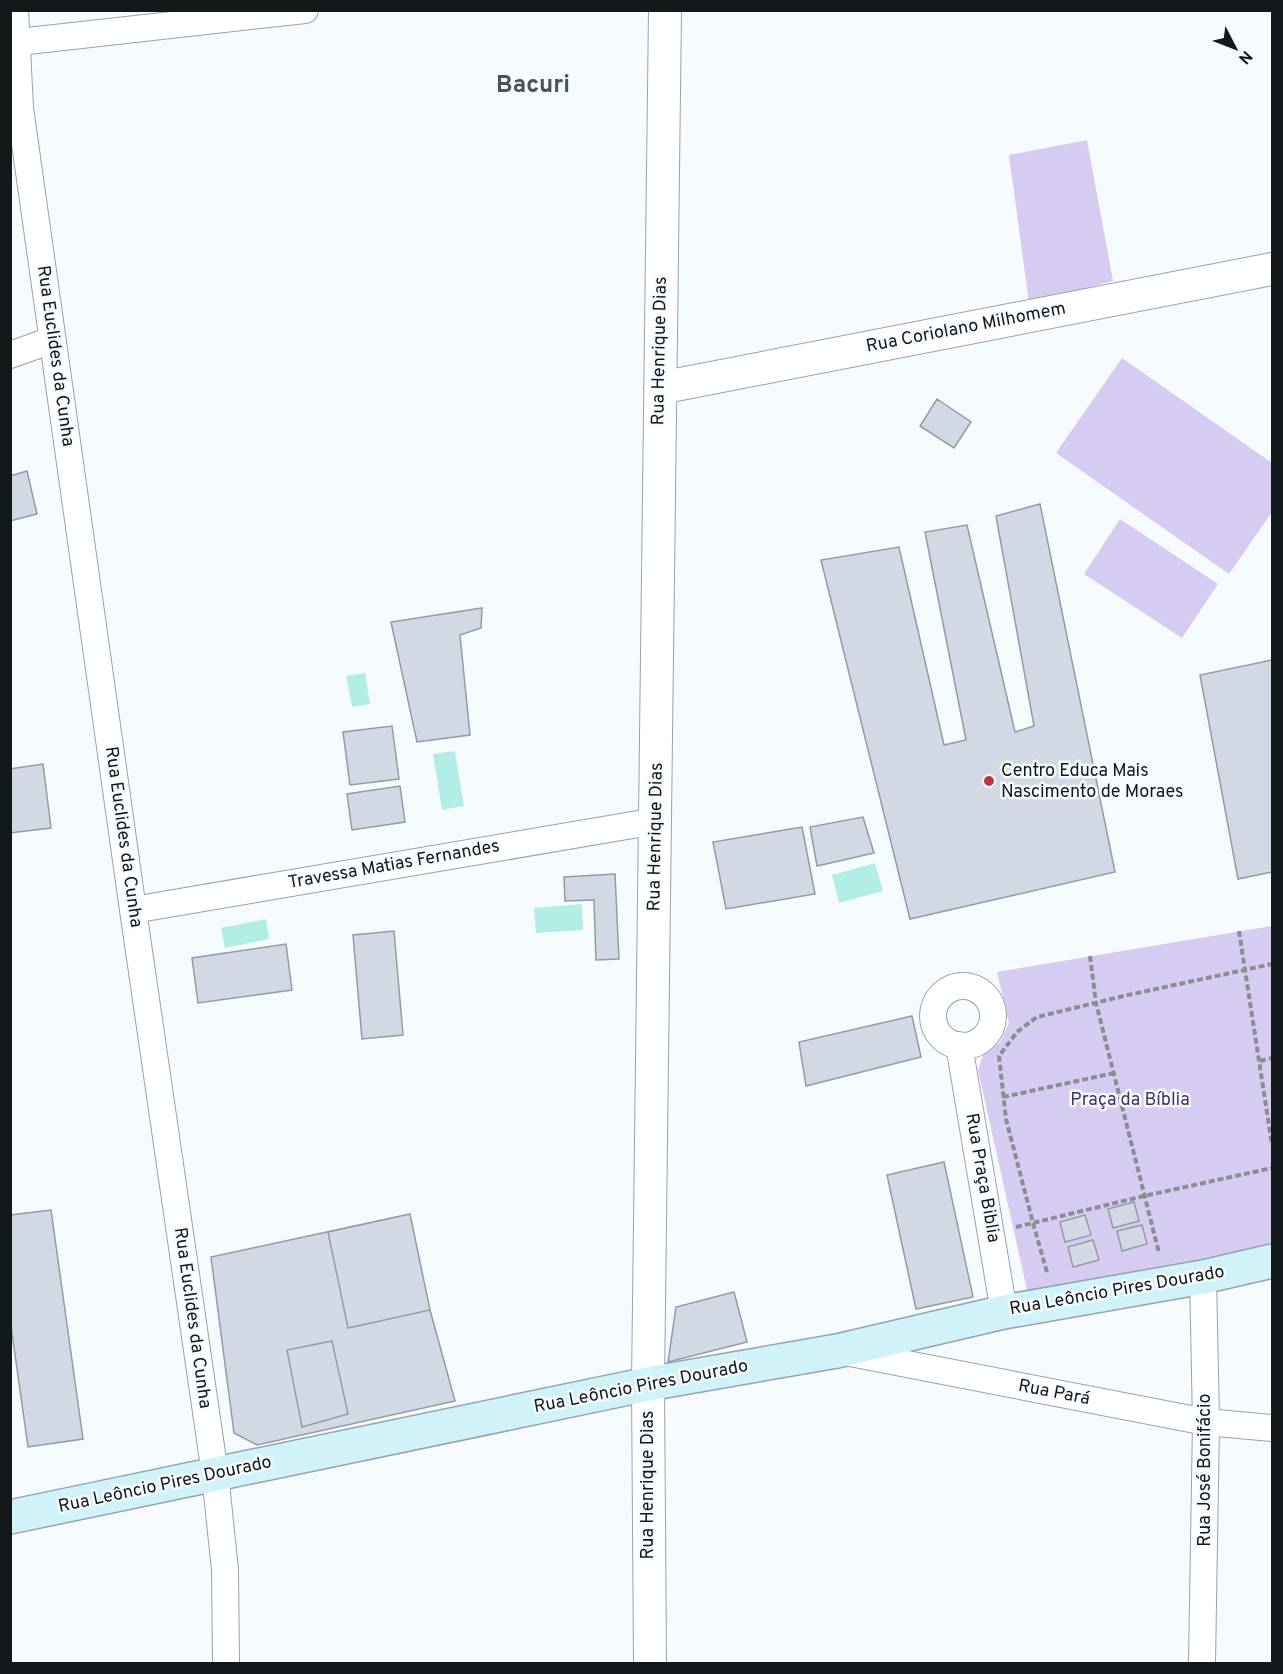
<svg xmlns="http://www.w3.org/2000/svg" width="1283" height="1674" font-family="Overpass,sans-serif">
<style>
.green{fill:#d6ccf2}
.water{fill:#b3eee6}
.building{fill:#d3d8e5;stroke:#959aa7;stroke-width:1.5}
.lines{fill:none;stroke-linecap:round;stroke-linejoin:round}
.minor-casing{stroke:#97a2ac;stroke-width:28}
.tertiary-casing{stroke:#97a2ac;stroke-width:34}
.secondary-casing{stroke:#97a2ac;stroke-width:36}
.path{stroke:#898e92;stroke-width:4;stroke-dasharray:6 3;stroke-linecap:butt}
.minor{stroke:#fff;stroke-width:26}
.tertiary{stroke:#fff;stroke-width:32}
.secondary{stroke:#d0f3fa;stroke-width:33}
.poi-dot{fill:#c4343f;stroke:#f6fbff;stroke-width:2}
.labels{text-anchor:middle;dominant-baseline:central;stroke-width:5;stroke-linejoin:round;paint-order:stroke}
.street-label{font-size:18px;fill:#13181b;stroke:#f6fbff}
.poi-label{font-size:18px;fill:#13181b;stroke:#f6fbff;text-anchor:start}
.park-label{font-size:18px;fill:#453268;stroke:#f6fbff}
.district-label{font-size:24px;font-weight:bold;fill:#48535b;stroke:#f6fbff}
</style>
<rect width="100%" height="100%" fill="#f6fbff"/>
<path class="green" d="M1087,140L1113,281L1029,303L1009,155Z
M1122,358L1272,463V512L1229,574L1056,453Z
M1120,519L1218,584L1182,638L1084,574Z
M1272,926V1249L1029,1299L978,1070L983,1054L1000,1042L1009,1023L997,972Z"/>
<path class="water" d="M365,673L370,704L352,707L346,676Z
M455,751L464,806L442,810L433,754Z
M875,863L883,891L839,903L832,875Z
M582,904L583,930L536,933L534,908Z
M266,919L269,939L225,948L221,928Z"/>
<path class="building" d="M937,399L971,422L954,448L920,426Z
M27,471L37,514L10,521V476Z
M1040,504L1115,872L910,919L821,560L899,547L944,745L966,740L925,532L967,525L1015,732L1034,726L996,516Z
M482,608L481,628L460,635L470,735L417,742L391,622Z
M1272,660V872L1238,879L1200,675Z
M392,726L399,779L350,785L343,732Z
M43,764L51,828L10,833V769Z
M400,786L405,822L352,830L347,794Z
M863,817L874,853L817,866L810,827Z
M802,827L815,894L726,909L713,842Z
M615,874L619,959L596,960L594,900L565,901L564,877Z
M394,931L403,1035L362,1039L353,935Z
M286,944L292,990L198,1003L192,958Z
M912,1016L921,1057L806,1086L799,1042Z
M944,1162L973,1297L916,1309L887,1175Z
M1134,1202L1139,1221L1113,1228L1108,1209Z
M51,1210L83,1439L28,1447L10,1319V1215Z
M410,1214L430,1310L455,1401L257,1445L234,1433L211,1257Z
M410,1214L430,1310L348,1328L328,1232Z
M1085,1215L1091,1235L1065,1242L1060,1222Z
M1142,1225L1147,1244L1122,1251L1117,1231Z
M1093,1240L1099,1260L1073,1267L1068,1247Z
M734,1292L747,1342L668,1362L676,1307Z
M332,1341L348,1414L302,1427L287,1350Z"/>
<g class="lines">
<defs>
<path id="minor" d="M15,10L20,108L133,910L215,1474L225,1570L226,1664
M10,43L305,10
M10,355L52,340
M133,910L656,821
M933 1016a30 30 0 1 1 60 0a30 30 0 1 1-60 0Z
M959,1045L1004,1312
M845,1352L1206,1422L1272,1428
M1202,1664L1206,1422L1203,1277"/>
<path id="tertiary" d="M660,388L1272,269
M650,1664L648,1384L665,10"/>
<path id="secondary" d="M10,1517L648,1384L837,1351L1004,1312L1203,1277L1272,1261"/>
</defs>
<use href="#minor" class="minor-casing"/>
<use href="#tertiary" class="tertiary-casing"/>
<use href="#secondary" class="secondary-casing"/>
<path class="path" d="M1239,931L1272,1145
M1090,956L1096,1003L1159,1253
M1260,1061L1272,1058
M1003,1097L1114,1073
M1016,1227L1144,1196L1272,1168
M1047,1272L1033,1223L1006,1119L999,1056L1017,1032L1037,1017L1128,995L1272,964"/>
<use href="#minor" class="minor"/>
<use href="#tertiary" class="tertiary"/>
<use href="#secondary" class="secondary"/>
</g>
<circle class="poi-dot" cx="989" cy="781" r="6"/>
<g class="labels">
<g class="street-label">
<text transform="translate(966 328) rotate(-11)">Rua Coriolano Milhomem</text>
<text transform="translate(660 351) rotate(-89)">Rua Henrique Dias</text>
<text transform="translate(55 356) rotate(82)">Rua Euclides da Cunha</text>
<text transform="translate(123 837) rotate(82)">Rua Euclides da Cunha</text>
<text transform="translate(656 837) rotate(-89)">Rua Henrique Dias</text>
<text transform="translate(394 865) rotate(-10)">Travessa Matias Fernandes</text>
<text transform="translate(982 1178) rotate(80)">Rua Praça Biblia</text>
<text transform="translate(1117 1291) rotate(-10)">Rua Leôncio Pires Dourado</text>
<text transform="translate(192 1318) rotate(82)">Rua Euclides da Cunha</text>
<text transform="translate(641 1387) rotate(-11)">Rua Leôncio Pires Dourado</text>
<text transform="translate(1054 1393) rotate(11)">Rua Pará</text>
<text transform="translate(1205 1470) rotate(-90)">Rua José Bonifácio</text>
<text transform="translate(165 1485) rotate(-12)">Rua Leôncio Pires Dourado</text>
<text transform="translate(648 1485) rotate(-90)">Rua Henrique Dias</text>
</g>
<g class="poi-label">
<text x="1001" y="771">Centro Educa Mais<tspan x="1001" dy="21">Nascimento de Moraes</tspan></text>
</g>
<g class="park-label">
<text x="1130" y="1100">Praça da Bíblia</text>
</g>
<g class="district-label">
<text x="533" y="86">Bacuri</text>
</g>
</g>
<rect width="1283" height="1674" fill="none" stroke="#13181b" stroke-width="24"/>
<g transform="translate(1235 48) rotate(132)" stroke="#f6fbff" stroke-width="4.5" paint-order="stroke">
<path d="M0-4.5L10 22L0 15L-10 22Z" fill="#13181b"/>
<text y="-9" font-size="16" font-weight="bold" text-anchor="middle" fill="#13181b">N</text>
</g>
</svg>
